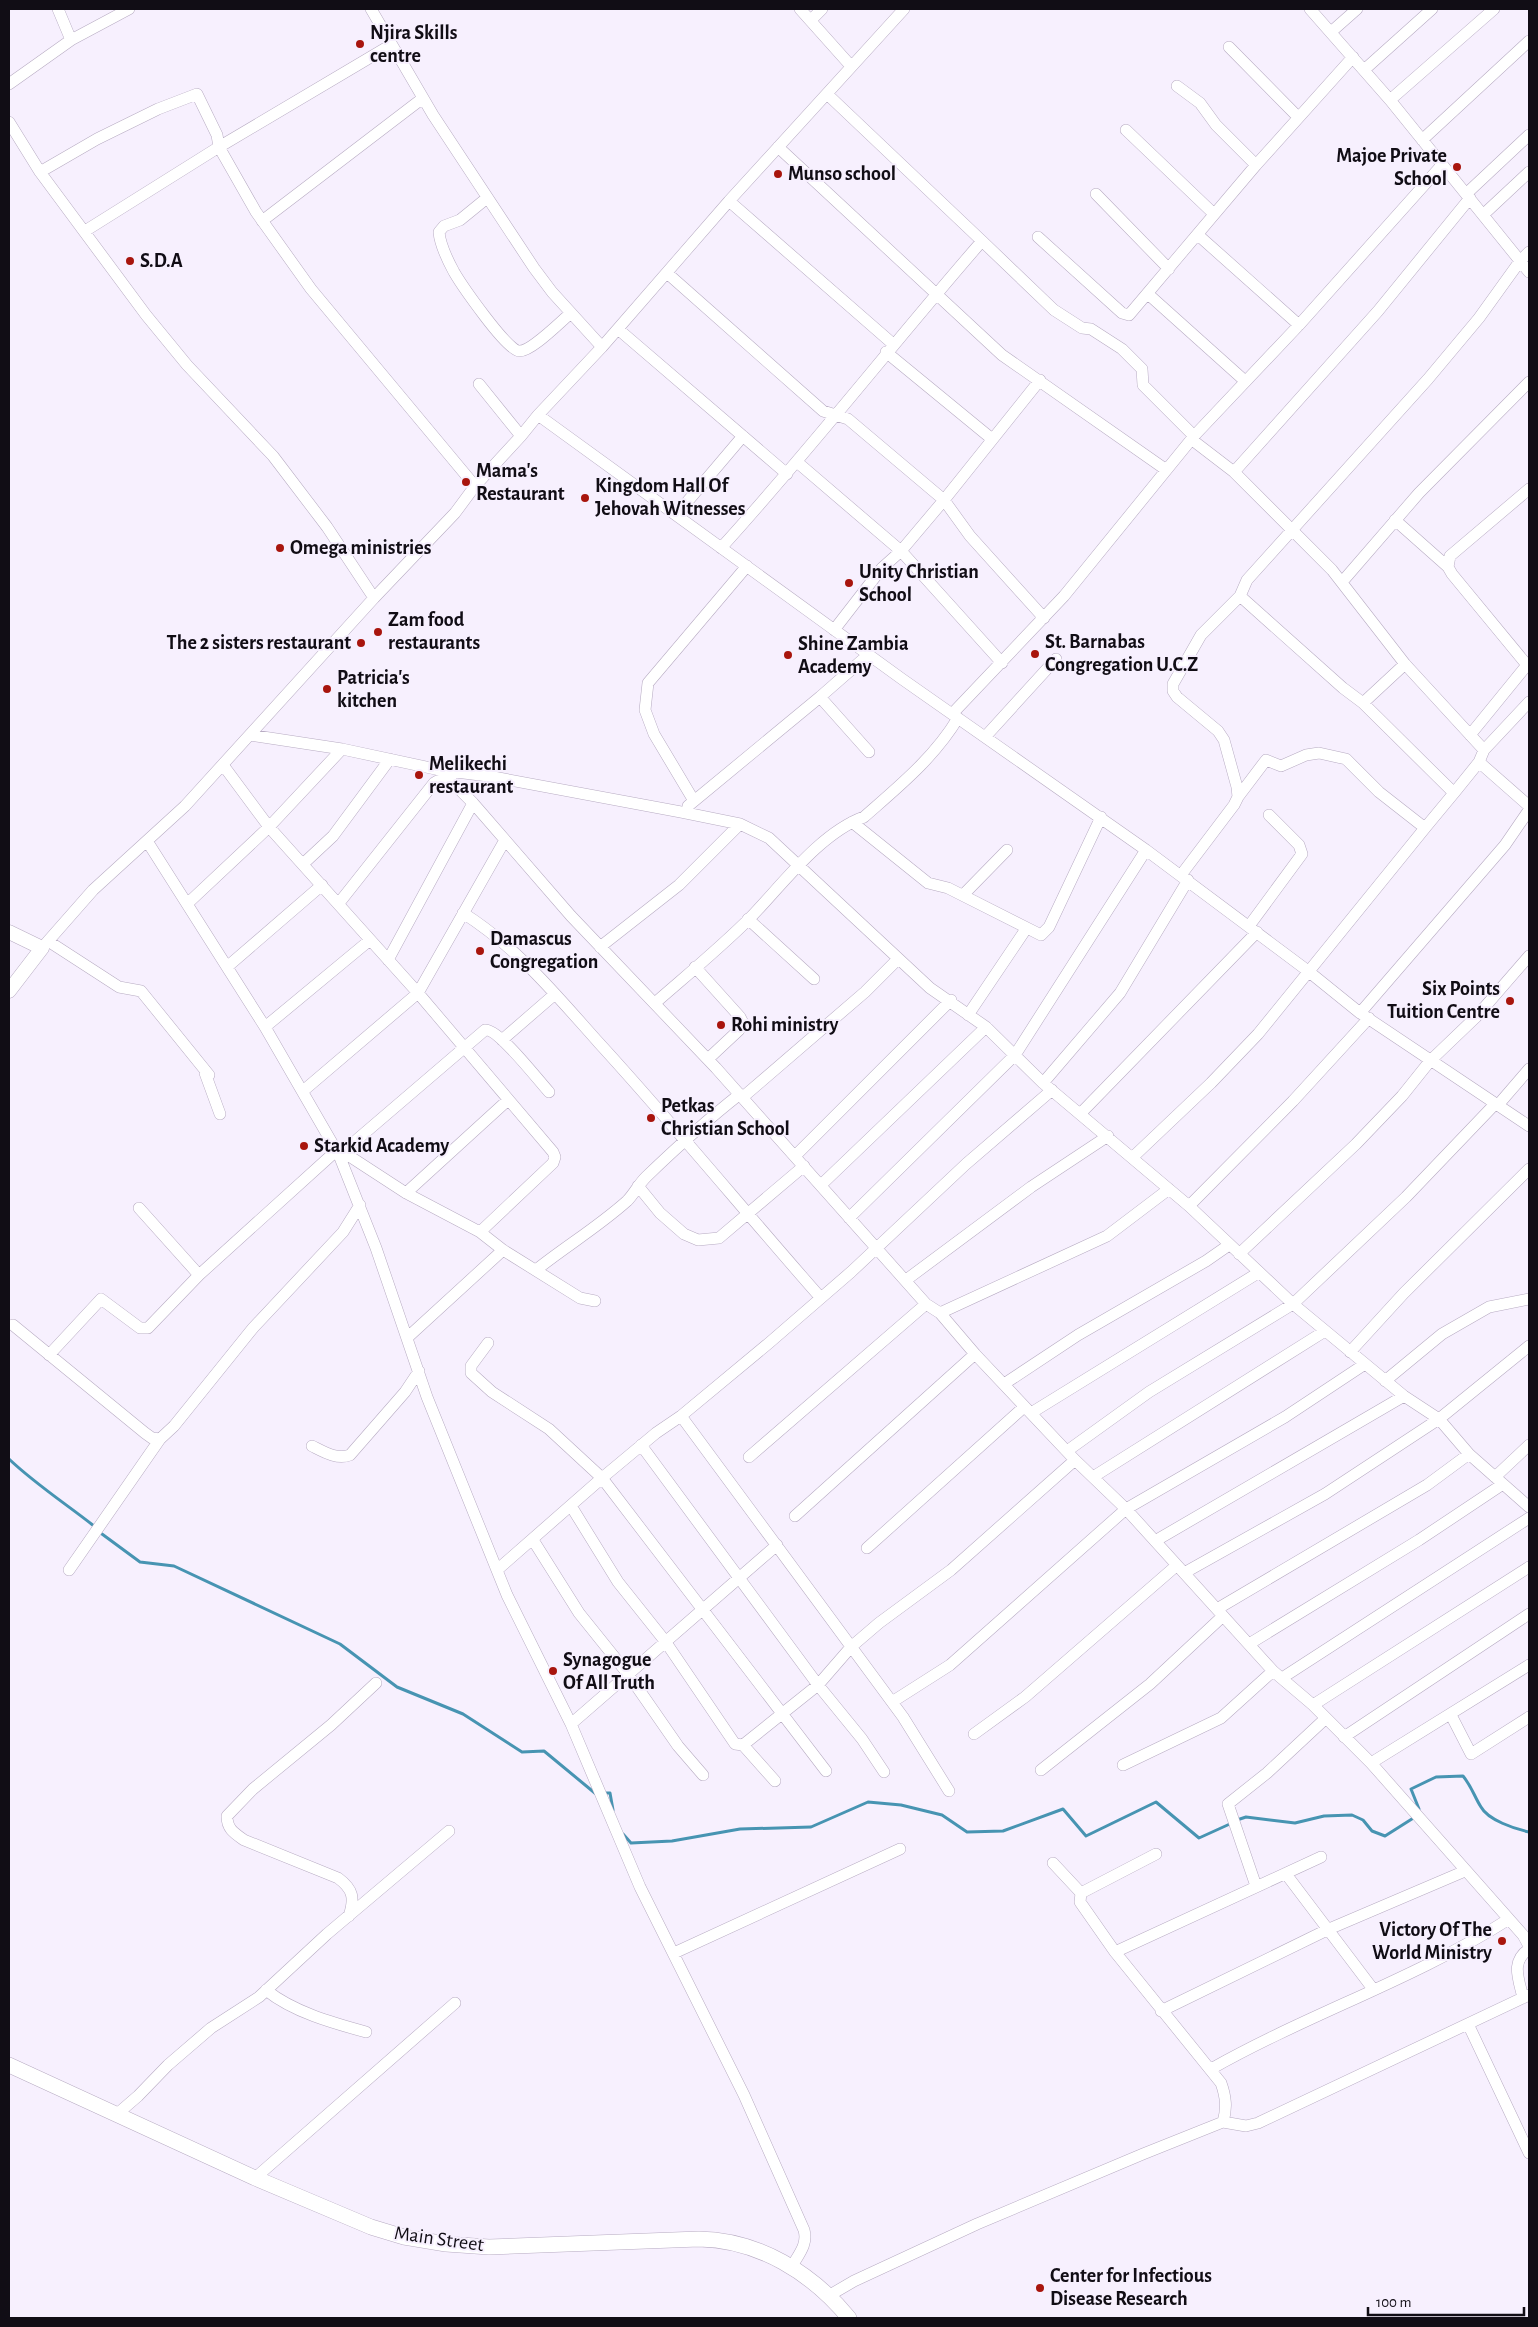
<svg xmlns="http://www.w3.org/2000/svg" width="1538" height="2327" font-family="'Alegreya Sans',sans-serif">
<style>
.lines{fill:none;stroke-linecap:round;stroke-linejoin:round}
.stream{stroke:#4794b2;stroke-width:3}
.minor-casing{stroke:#b7abc2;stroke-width:12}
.tertiary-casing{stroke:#b7abc2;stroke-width:15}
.secondary-casing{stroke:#b7abc2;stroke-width:16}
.minor{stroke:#fff;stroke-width:11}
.tertiary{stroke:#fff;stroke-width:14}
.secondary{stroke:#fff;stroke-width:15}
.poi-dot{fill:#a8150d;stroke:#f7f0fe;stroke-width:2}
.labels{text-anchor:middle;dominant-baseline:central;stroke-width:4;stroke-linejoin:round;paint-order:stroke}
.poi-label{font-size:20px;font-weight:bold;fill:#110d15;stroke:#f7f0fe;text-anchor:start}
.street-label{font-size:20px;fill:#110d15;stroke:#f7f0fe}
</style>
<rect width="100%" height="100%" fill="#f7f0fe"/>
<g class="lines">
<path class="stream" d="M9,1459C34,1483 66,1504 94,1526
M102,1534L140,1562L174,1566L340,1644L397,1687L463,1714L522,1752L544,1751L596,1794
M604,1793H610L613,1810
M1237,1820L1246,1817L1295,1823L1324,1816L1352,1815L1363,1820L1372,1831L1385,1836L1415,1817L1419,1809L1411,1789L1436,1777L1463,1776C1472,1787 1474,1796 1481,1807C1488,1820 1515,1829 1529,1832
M623,1834L631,1843L672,1841L740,1829L811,1827L868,1802L901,1805L942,1815L967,1832L1003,1831L1063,1809L1086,1836L1156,1802L1199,1838L1232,1823"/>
<defs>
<path id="minor" d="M58,9L71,40
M371,9L433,115L534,268L552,292L602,347
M800,9L850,65
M1310,9L1390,100L1529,272
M811,20L822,9
M1331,32L1357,9
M1229,47L1298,117
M1364,70L1432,9
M9,84L71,40L129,9
M1177,86L1200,103L1216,125L1256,165
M1390,100L1494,9
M9,122L40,172L146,315L187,365L273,456L327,527L374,598
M1126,130L1214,214
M1422,140L1529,41
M778,147L1002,355L1165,469
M40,172L97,139L158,109L197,94L217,135L219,147L256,212L311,289L475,486
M1096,194L1169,269
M1466,194L1529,135
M487,198L460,220L444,226L439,232C440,244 448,261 454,272C461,284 507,351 519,351C531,352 561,321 571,313
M729,201L893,344
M1484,214L1529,172
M262,221L423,98
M85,231L219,147L391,45
M1198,235L1299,325
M1038,237L1122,313L1129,315L1256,165L1353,57
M982,241L1054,310L1082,328L1091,329L1122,349L1142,369L1143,385L1194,436
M667,273L823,411L848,419L944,500L970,536L1044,618
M1148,294L1245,381
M618,329L787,474
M886,352L992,439
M479,384L521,436
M538,415L902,679L1146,850L1308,971L1360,1013L1529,1126
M1191,439L1234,472L1332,570L1405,664L1484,750
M797,462L901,551L1002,663
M1234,472L1378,311L1470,198
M676,515L743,436
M1395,520L1448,567
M721,548C812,448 894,342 982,241L827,94
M1342,582L1419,493L1529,382
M1240,596L1247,580L1428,379L1479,318L1520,261L1529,252
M834,630L882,568L901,551L944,500L1040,380
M820,697L869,752
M1363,703L1405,664
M952,714L1064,596L1194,436L1299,325L1442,165
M250,735L342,749L440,770L488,776L681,812L740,824L769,838L930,988L986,1027L1043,1083L1189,1206L1293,1304L1404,1396L1439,1419L1469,1454L1529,1507
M1470,735L1527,665L1452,574L1448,567L1450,556L1529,489
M985,737L1056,659
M1479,762L1529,806
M223,765L269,827L418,993L553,1152L555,1157L553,1163L480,1232
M440,770L473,803L571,916L716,1068L926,1304L940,1313L975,1354L1075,1460L1126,1509L1273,1671L1313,1705L1371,1763L1523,1935L1529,1946
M1238,797L1266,760L1281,766L1306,755L1319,753L1346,759L1379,792L1425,828L1454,793
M694,801L654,734L645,710L648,683L747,566
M688,806L820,697L868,655
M852,822L928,883L948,888L1041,935L1049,927L1101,817
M147,841L265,1027L339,1155L376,1248L427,1397L507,1595L571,1724L640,1887L744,2095L804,2230C808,2244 799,2254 792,2266
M303,864L333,836L390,759
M1181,875L1234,805L1238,797L1237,787L1224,740L1218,731L1177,697L1173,691V684L1201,635L1240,596L1343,688L1363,703L1454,793L1479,762L1484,750L1529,702
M963,895L1007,850
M339,903L434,783L446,776
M187,904L269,827L342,749
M463,913C518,948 556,995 599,1043C675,1126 746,1213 820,1297
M748,919L814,979
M1249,926L1302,854L1299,845L1269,815
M48,941L119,987L141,991L209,1075
M600,947L679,885L740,824
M42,948L93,890L185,806L374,598L455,513L475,486L521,436L538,415L602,347L729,201L904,9
M388,960L473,803
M227,967L322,885
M695,967L740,1017L743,1023L739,1030L708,1059
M655,1003C687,975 720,948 750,918C782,885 820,833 864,817C898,787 934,758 958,718
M1360,1013L1505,845L1529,810
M968,1015L1026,929
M265,1027L370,940
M502,1040L555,994
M205,1073L220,1114
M1043,1083L1120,993L1188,880
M303,1091L418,993L505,840
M743,1097L865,992L898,959
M1498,1105L1529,1069
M1080,1114L1257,932
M343,1152L406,1193L480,1232L503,1250L580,1298L595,1301
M339,1155L485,1030C498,1028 538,1080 549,1092
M795,1156L951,1000
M1133,1157L1211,1083L1258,1034L1425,828
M821,1185L986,1027
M638,1186L660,1213L684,1234L698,1240L719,1238L804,1166
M406,1193L508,1100
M1189,1206L1293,1101L1369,1018
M139,1208L199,1275
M849,1218L1015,1055L1146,850
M1239,1254L1356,1144L1402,1096L1430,1061L1476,1017L1529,956
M536,1270C566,1246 598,1227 627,1201C634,1194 638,1185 646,1177C676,1148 707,1120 740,1094
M906,1280L1031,1187L1108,1136
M940,1313L1107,1236L1169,1189
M13,1325L145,1433L152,1438L160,1439L174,1426L253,1328L343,1232L360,1205
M408,1337L503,1250
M488,1343L471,1366V1373L492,1392L549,1429L602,1478L826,1771
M1350,1352L1404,1293L1529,1169
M49,1355L101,1299L140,1328H148L199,1275L336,1151
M1385,1381L1442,1334L1489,1307L1529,1299
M1004,1384L1078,1335L1206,1261L1229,1245
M1031,1413L1258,1273
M681,1416L903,1717L949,1791
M641,1445L818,1685L862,1739L884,1772
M312,1446C324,1452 337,1460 350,1455L405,1392L419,1371
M1067,1451L1149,1392L1293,1304L1406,1197L1495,1104
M749,1457L926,1304
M1093,1477L1325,1331
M1495,1477L1529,1445
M571,1506L618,1582L665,1641L735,1744L743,1745L818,1685L851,1647L879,1623L951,1570L1075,1460
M795,1516L975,1354
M533,1540L579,1613L628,1674L678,1746L703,1775
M1155,1541L1404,1396
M867,1548L1024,1407
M69,1570L160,1439
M497,1570L602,1478L656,1433L681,1416L769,1343L851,1272L966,1164L1052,1090
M1184,1573L1325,1494L1439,1419L1529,1346
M1217,1609L1427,1485L1469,1454
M1249,1644L1419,1540L1503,1484
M1282,1678L1529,1518
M892,1702L950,1665L1126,1509L1285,1417L1365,1364
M1313,1705L1529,1567
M1451,1715L1471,1754L1529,1717
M571,1724L777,1545
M974,1734L1025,1697L1176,1566
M1344,1737L1529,1614
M743,1745L775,1781
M1371,1763L1529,1665
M1123,1765L1221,1718L1273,1671
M1041,1770L1150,1684L1223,1616
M1156,1854L1081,1893L1080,1902L1115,1952L1221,2083C1226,2097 1227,2108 1223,2122
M1053,1863L1081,1893
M1286,1874L1373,1989
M1256,1886L1228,1804L1267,1773L1325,1719
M349,1916C355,1898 353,1889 338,1878L244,1840C234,1833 227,1829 227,1816L253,1789L331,1725L376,1683
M1115,1952L1321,1857
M674,1953L900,1849
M266,1990C293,2012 333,2023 366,2032
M1523,1998C1519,1979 1510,1962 1529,1949
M1161,2011L1329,1929L1465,1871
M1468,2024L1529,2153
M1211,2069C1308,2014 1415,1979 1509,1919
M116,2115L138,2096L168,2065L211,2028L259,1997L327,1934L449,1831
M255,2178L455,2003
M830,2295L854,2281L977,2224L1143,2154L1223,2122L1246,2126L1258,2123L1529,1995"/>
<path id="tertiary" d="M9,932L42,948L9,991"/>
<path id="secondary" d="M9,2065L255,2178L371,2227L404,2237L446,2244L489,2247L699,2239C759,2240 812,2273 849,2318"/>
</defs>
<use href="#minor" class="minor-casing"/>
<use href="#tertiary" class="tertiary-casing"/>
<use href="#secondary" class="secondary-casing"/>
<use href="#minor" class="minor"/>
<use href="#tertiary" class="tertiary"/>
<use href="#secondary" class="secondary"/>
</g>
<g class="poi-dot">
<circle cx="360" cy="44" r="5"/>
<circle cx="1457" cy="167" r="5"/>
<circle cx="778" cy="174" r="5"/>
<circle cx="130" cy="261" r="5"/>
<circle cx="466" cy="482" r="5"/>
<circle cx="585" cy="498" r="5"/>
<circle cx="280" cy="548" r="5"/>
<circle cx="849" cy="583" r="5"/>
<circle cx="378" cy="632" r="5"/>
<circle cx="361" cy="643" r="5"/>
<circle cx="1035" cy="654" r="5"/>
<circle cx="788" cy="655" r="5"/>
<circle cx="327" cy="689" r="5"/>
<circle cx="419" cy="775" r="5"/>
<circle cx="480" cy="951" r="5"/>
<circle cx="1510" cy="1001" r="5"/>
<circle cx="721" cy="1025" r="5"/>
<circle cx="651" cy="1118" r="5"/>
<circle cx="304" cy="1146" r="5"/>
<circle cx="553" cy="1671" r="5"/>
<circle cx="1502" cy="1941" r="5"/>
<circle cx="1040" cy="2288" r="5"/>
</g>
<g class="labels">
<g class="poi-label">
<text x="370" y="33">Njira Skills<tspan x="370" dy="23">centre</tspan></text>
<text x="1447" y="156" text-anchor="end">Majoe Private<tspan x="1447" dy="23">School</tspan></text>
<text x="788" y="174">Munso school</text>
<text x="140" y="261">S.D.A</text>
<text x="476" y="471">Mama's<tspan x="476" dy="23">Restaurant</tspan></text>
<text x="595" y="486">Kingdom Hall Of<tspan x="595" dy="23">Jehovah Witnesses</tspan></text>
<text x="290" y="548">Omega ministries</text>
<text x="859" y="572">Unity Christian<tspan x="859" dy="23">School</tspan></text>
<text x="388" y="620">Zam food<tspan x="388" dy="23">restaurants</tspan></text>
<text x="1045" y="642">St. Barnabas<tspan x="1045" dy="23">Congregation U.C.Z</tspan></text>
<text x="351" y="643" text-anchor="end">The 2 sisters restaurant</text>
<text x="798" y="644">Shine Zambia<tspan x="798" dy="23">Academy</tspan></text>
<text x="337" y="678">Patricia's<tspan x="337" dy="23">kitchen</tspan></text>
<text x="429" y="764">Melikechi<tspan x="429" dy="23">restaurant</tspan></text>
<text x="490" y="939">Damascus<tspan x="490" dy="23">Congregation</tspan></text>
<text x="1500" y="989" text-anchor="end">Six Points<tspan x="1500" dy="23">Tuition Centre</tspan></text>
<text x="731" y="1025">Rohi ministry</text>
<text x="661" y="1106">Petkas<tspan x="661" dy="23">Christian School</tspan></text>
<text x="314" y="1146">Starkid Academy</text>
<text x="563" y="1660">Synagogue<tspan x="563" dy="23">Of All Truth</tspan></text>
<text x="1492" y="1930" text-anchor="end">Victory Of The<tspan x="1492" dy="23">World Ministry</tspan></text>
<text x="1050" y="2276">Center for Infectious<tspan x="1050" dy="23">Disease Research</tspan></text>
</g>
<g class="street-label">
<text transform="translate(439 2239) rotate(8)">Main Street</text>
</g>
</g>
<rect width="1538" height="2327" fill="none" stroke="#110d15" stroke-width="20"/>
<path d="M1368 2307v8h156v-8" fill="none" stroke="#110d15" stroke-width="2.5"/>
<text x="1376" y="2307" font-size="15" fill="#110d15" stroke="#f7f0fe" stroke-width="4" paint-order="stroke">100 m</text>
</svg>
